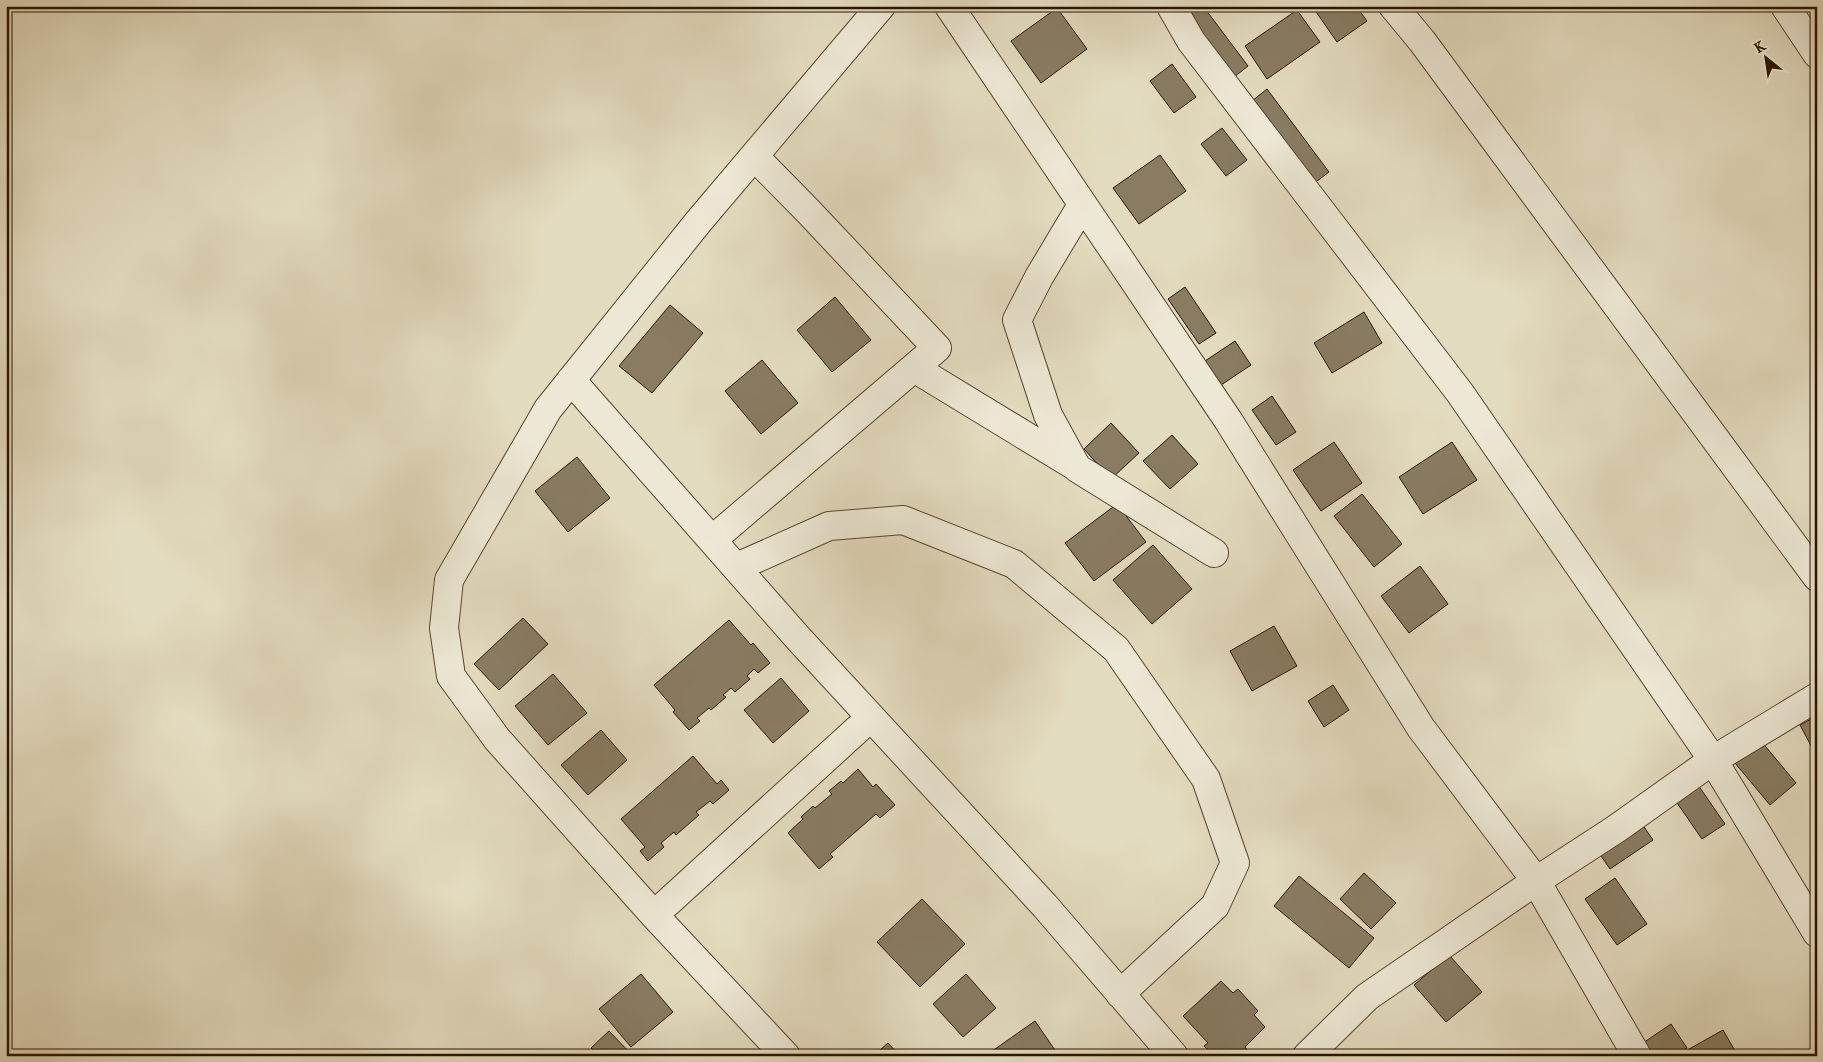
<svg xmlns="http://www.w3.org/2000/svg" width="1823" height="1062" font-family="'IM FELL Great Primer',serif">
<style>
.building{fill:#897c63;stroke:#281500}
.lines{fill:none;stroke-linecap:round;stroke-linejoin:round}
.minor-casing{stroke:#574630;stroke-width:30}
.tertiary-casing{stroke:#574630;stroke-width:30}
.minor{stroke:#ede8d5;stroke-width:28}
.tertiary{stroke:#ede8d5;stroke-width:28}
</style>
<rect width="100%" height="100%" fill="#e3dbbf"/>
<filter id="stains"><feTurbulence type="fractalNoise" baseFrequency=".004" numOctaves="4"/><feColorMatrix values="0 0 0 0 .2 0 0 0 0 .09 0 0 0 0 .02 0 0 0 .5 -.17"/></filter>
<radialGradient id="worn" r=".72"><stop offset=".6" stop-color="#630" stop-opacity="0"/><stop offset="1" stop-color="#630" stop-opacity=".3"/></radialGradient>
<path class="building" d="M1190,6H1203L1248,66L1229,81L1178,15Z
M1312,6H1356L1367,21L1337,42Z
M1057,8L1087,49L1041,83L1011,41Z
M1297,10L1320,42L1267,79L1245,46Z
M1172,64L1196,97L1174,113L1150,81Z
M1267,89L1329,172L1309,187L1247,105Z
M1222,128L1247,160L1226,176L1201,144Z
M1160,155L1186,191L1139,224L1113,188Z
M1185,287L1216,333L1199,344L1168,299Z
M835,297L871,340L832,372L797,330Z
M670,305L703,333L652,393L619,366Z
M1364,312L1382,343L1332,373L1314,343Z
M1235,341L1251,365L1221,385L1205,361Z
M762,360L798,403L761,434L725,391Z
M1272,396L1296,432L1276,445L1252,410Z
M1111,423L1139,453L1111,479L1084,449Z
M1172,435L1198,464L1170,489L1143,461Z
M1334,442L1362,483L1321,511L1293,470Z
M1452,442L1477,480L1423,514L1399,477Z
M577,457L610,498L568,532L535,491Z
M1362,494L1402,544L1374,567L1334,516Z
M1117,504L1146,542L1094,581L1065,543Z
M1153,545L1192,589L1152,624L1113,580Z
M1420,566L1448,604L1409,633L1381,596Z
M523,618L548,644L499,690L474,664Z
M729,620L751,645L753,643L770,663L758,673L754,669L747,676L750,679L735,692L731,688L723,695L726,697L711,710L709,708L697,718L700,721L689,730L673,712L675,710L654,685Z
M1274,626L1297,666L1252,691L1230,651Z
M553,674L587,713L548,745L515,706Z
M781,678L809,711L773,743L744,710Z
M1333,685L1349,710L1324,727L1308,701Z
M1817,716V757L1800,725Z
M601,730L627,760L588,795L561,765Z
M1761,741L1796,783L1770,805L1735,763Z
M693,756L717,784L721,780L729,790L713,804L710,801L696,812L699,815L676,835L674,832L661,843L664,847L648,861L640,851L645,847L621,819Z
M858,769L873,787L876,784L895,805L880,818L876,814L830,854L833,857L819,869L788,833L803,819L801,817L813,806L815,808L832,794L829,791L841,781L843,783Z
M1698,785L1725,824L1702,839L1675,800Z
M1640,821L1653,840L1610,869L1597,850Z
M1364,873L1396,903L1371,929L1340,899Z
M1299,876L1374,938L1349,968L1274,906Z
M1615,878L1647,924L1617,945L1585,899Z
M922,899L965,944L920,987L877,942Z
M1449,955L1482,992L1446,1022L1414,985Z
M641,974L673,1012L631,1047L599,1009Z
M966,974L996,1008L963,1037L933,1004Z
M1221,981L1233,993L1238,989L1258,1011L1254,1015L1265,1027L1245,1047L1247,1050L1241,1056H1214L1204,1046L1208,1043L1183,1016Z
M1035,1021L1059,1056H989L988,1054Z
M1671,1024L1687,1048L1676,1056H1652L1643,1043Z
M1723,1030L1738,1056H1683L1682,1053Z
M609,1031L631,1054L628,1056H599L591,1048Z
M888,1043L900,1056H873Z"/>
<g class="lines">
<defs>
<path id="minor" d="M949,6L1228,420L1421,728L1536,881L1637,1056
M1393,6L1422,41L1817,577
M1785,6L1817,54
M1082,205L1039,277L1017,320L1048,415L1077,468L1214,553
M914,368L1075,466
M571,380L798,638L1045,906L1174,1056
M712,540L937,348L808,211L754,156
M737,567L829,526L903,520L1014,564L1116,649L1206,779L1235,863L1215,906L1120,994
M654,915L871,717
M786,1056L654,915L497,739L451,676L444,628L449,580L548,409L699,221L881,6
M1307,1056L1367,997L1536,881L1616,829L1713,760L1817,697"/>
<path id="tertiary" d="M1171,6L1191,41L1460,393L1713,760L1817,933"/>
</defs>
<use href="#minor" class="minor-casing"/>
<use href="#tertiary" class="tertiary-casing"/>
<use href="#minor" class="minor"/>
<use href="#tertiary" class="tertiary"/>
</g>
<rect width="1823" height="1062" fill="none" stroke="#e3dbbf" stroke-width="25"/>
<rect x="8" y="8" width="1808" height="1047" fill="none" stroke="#281500" stroke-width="2.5"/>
<rect x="12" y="12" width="1798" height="1037" fill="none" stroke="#281500"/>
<g transform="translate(1766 58) rotate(330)" stroke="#ede8d5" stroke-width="4" paint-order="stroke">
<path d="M0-4L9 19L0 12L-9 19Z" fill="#281500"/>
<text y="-8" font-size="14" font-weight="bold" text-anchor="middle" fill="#281500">K</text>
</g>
<rect width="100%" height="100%" filter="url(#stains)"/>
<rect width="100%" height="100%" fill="url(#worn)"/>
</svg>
